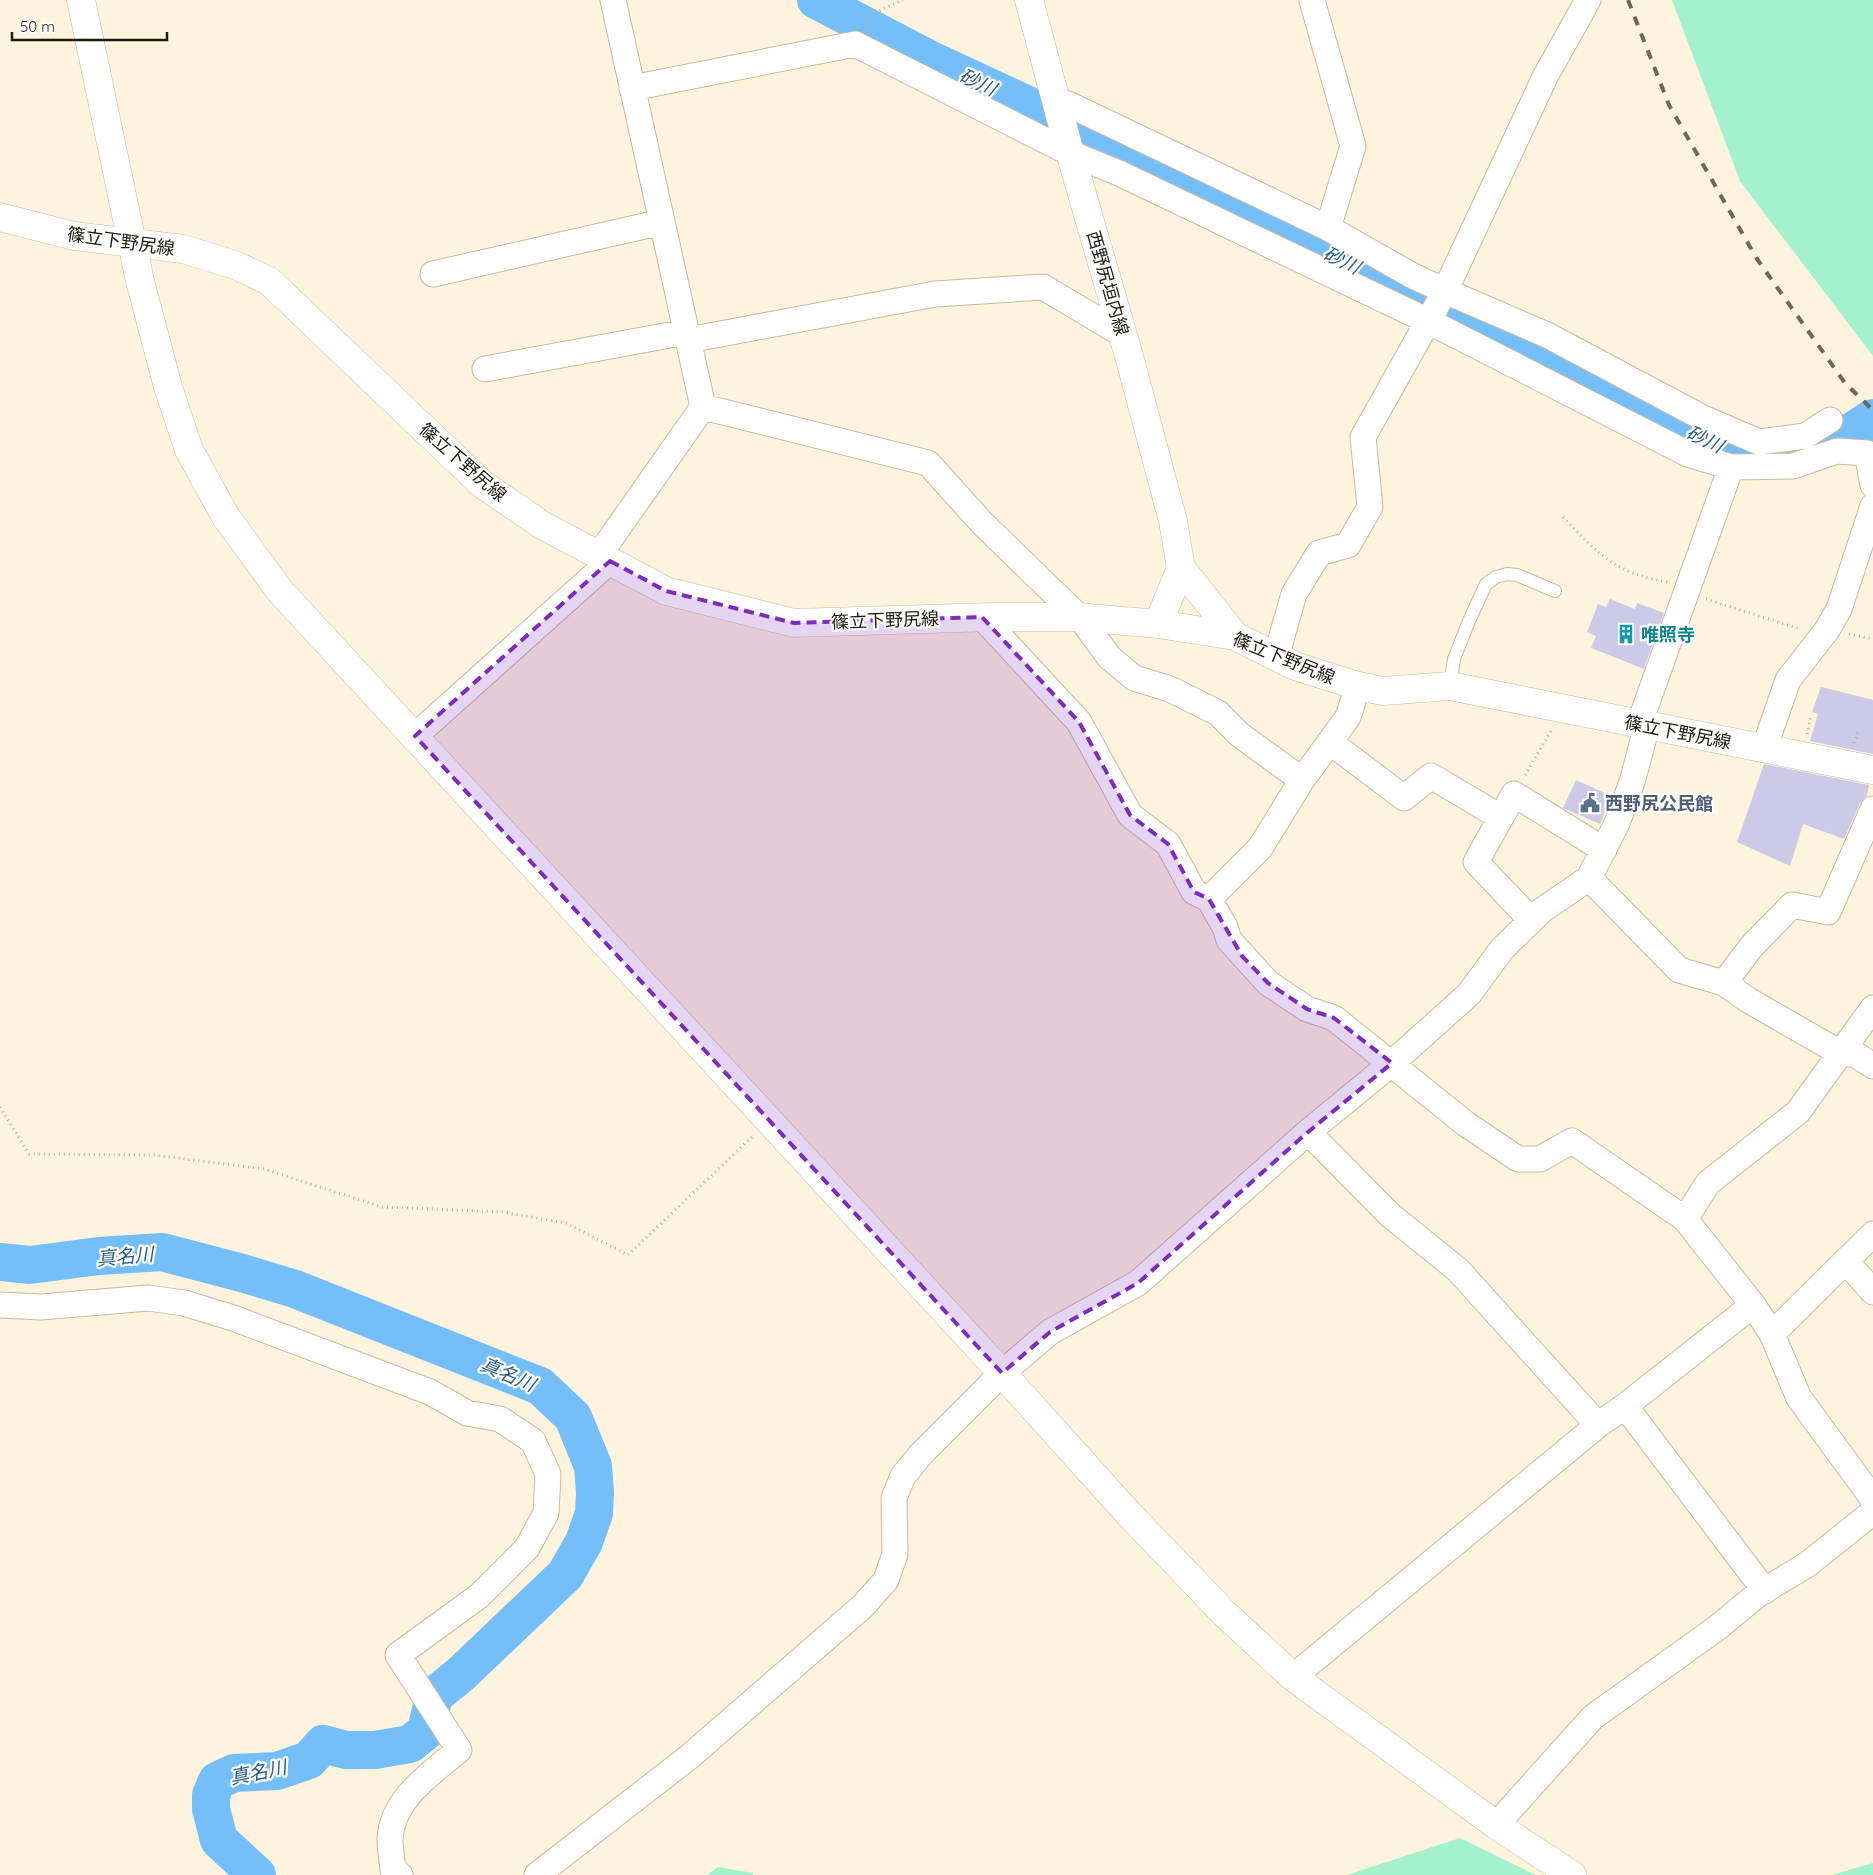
<svg xmlns="http://www.w3.org/2000/svg" width="1873" height="1875" font-family="Quicksand,'Noto Sans JP',sans-serif">
<style>
.green{fill:#a3f1cd}
.lines{fill:none;stroke-linecap:round;stroke-linejoin:round}
.river{stroke:#74bff9;stroke-width:38}
.building{fill:#cccae6}
.lane-casing{stroke:#c8baa0;stroke-width:14}
.street-casing{stroke:#c8baa0;stroke-width:27}
.secondary-casing{stroke:#c8baa0;stroke-width:29}
.path{stroke:#b5ac9a;stroke-width:3;stroke-dasharray:1 4;stroke-linecap:butt}
.lane{stroke:#fff;stroke-width:12}
.street{stroke:#fff;stroke-width:25}
.secondary{stroke:#fff;stroke-width:28}
.rail{stroke:#6e6759;stroke-width:4;stroke-dasharray:9 9;stroke-linecap:butt}
.marked{fill:#7b2cbf;fill-opacity:0.2;stroke:#7b2cbf;stroke-width:4;stroke-dasharray:10 6;stroke-linejoin:round}
.labels{text-anchor:middle;dominant-baseline:central;stroke-width:4.5;stroke-linejoin:round;paint-order:stroke}
.street-label{font-size:18px;fill:#1e1910;stroke:#fff}
.culture-label{font-size:18px;font-weight:bold;fill:#0d838f;stroke:#fff;text-anchor:start}
.service-label{font-size:18px;font-weight:bold;fill:#4e5e75;stroke:#fff;text-anchor:start}
.water-label{font-size:19px;font-style:italic;fill:#265c83;stroke:#fff}
</style>
<rect width="100%" height="100%" fill="#fef3dd"/>
<path class="green" d="M1672,0H1873V356L1740,181Z
M1460,1838L1536,1875H1347Z
M1873,1863V1875H1832Z
M718,1867L753,1873V1875H707Z"/>
<g class="lines">
<path class="river" d="M816,0L933,61L1088,133L1722,448C1754,457 1788,465 1820,450C1839,442 1856,428 1873,418
M0,1262L30,1265L99,1256L162,1252L242,1273L295,1289L540,1386L573,1417L593,1466L595,1493L594,1513L584,1542L565,1575L461,1674L434,1696L426,1731L410,1744L375,1750H346L323,1744L309,1760L277,1771L234,1773L217,1781L211,1795V1809L219,1840L257,1875"/>
</g>
<path class="building" d="M1610,599L1635,609L1637,603L1664,613L1644,669L1591,648L1596,636L1587,632L1598,604L1606,607Z
M1821,687L1873,700V754L1810,741L1818,714L1812,712Z
M1764,764L1869,785L1867,796L1860,803L1844,839L1803,824L1790,866L1737,842Z
M1576,780L1611,796L1600,824L1563,808Z"/>
<g class="lines">
<defs>
<path id="lane" d="M1450,686L1454,659L1469,621L1486,584L1496,577L1507,574L1517,575L1555,591"/>
<path id="street" d="M1312,0L1353,146L1328,228
M632,88L855,44L1070,153L1119,173L1428,321L1688,454L1731,467
M1058,102L1068,104L1328,228L1413,276L1445,291L1545,77L1588,0
M433,274L662,222
M688,340L935,294L1043,287L1122,334
M485,369L686,332
M703,407L928,463L983,524L1082,620L1109,657L1134,678L1170,689L1218,713L1240,735L1302,780L1260,848L1209,899L1225,927L1229,940L1268,983L1307,1009L1334,1018L1466,1124L1518,1159H1540L1572,1141L1685,1219L1753,1305L1772,1334L1799,1398L1873,1499
M599,555L703,407L613,0
M982,617L1079,722L1130,815L1168,844L1194,892L1209,899
M1276,657L1294,594L1319,553L1348,545L1370,507L1363,437L1445,291L1547,335L1703,418L1759,442L1805,436L1830,420
M1639,725L1731,467L1793,466L1837,451L1867,453L1873,485
M415,736L610,561
M1330,742L1404,798L1431,776L1500,817
M1764,749L1788,680L1827,630L1839,609L1873,506
M1302,780L1348,717L1358,686
M1589,878L1679,970L1724,983L1748,1000L1842,1054H1855L1873,1066
M1531,920L1476,862L1514,794L1604,850
M1724,983L1752,946L1792,905L1828,912L1873,809
M1308,1132L1390,1215L1458,1270L1598,1425
M1685,1219L1708,1183L1798,1112L1873,1008
M1846,1261L1873,1292
M0,1305L41,1307L148,1298L184,1303L233,1318L430,1392L467,1413L500,1419L533,1441L548,1474L546,1513L527,1548L479,1596L398,1655L459,1750C431,1774 392,1798 390,1839C390,1849 392,1860 393,1870L400,1875
M1772,1334L1873,1234
M1625,1406L1765,1591
M1293,1677L1598,1425L1625,1406L1753,1305
M1496,1825L1593,1717L1717,1628L1757,1595L1808,1564L1873,1512
M537,1875L689,1757L863,1606L886,1580L895,1554L894,1498L903,1476L921,1454L1002,1373L1050,1332L1138,1283L1308,1132L1392,1063L1469,994L1502,949L1541,911L1589,878L1617,823L1632,782L1647,726"/>
<path id="secondary" d="M81,0L140,281L168,387L189,450L226,517L280,591L1002,1373L1128,1513L1225,1614L1293,1677L1496,1825L1572,1875
M1029,0L1067,142L1129,356L1173,521L1181,568L1235,636
M0,217L74,236L183,249L235,265L269,281L482,484L542,525L666,591L794,623L993,617H1077L1158,624L1235,636L1295,666L1358,686L1383,691L1450,686L1873,770
M1158,624L1181,568"/>
</defs>
<use href="#lane" class="lane-casing"/>
<use href="#street" class="street-casing"/>
<use href="#secondary" class="secondary-casing"/>
<path class="path" d="M867,25L874,13L903,0
M1563,517C1598,554 1616,574 1668,582
M1706,599L1800,629
M1849,634L1873,639
M1807,734L1811,717
M1854,743L1859,729
M1525,775L1552,729
M0,1107L29,1154L154,1155L264,1169L382,1207L502,1212L566,1223L628,1255L752,1137"/>
<use href="#lane" class="lane"/>
<use href="#street" class="street"/>
<use href="#secondary" class="secondary"/>
<path class="rail" d="M1628,0L1669,105L1757,259L1845,383L1873,410"/>
</g>
<path class="marked" d="M610,561L666,591L794,623L982,617L1079,722L1130,815L1168,844L1194,892L1209,899L1242,956L1268,983L1307,1009L1334,1018L1392,1063L1308,1132L1138,1283L1050,1332L1002,1373L415,736Z"/>
<defs>
<symbol id="building-bare" viewBox="-9 -9 18 18"><path d="M-4-6H4V6H1V3H-1V6H-4ZM-2.5-4.3h1.7v1.8h-1.7ZM.8-4.3h1.7v1.8H.8ZM-2.5-1h1.7V.8h-1.7ZM.8-1h1.7V.8H.8Z" fill="#0f9aa8" stroke="#fff" stroke-width="2.5" paint-order="stroke"/></symbol>
<symbol id="civic-bare" viewBox="-9 -9 18 18"><path d="M-.6-6.5H3V-4.5H.6V-3L4-1V1h2V6H-6V1h2V-1L-.6-3ZM-1.2 2.5V6h2.4V2.5Z" fill="#5c6f8a" stroke="#fff" stroke-width="2.5" paint-order="stroke"/></symbol>
</defs>
<g fill-rule="evenodd">
<use href="#building-bare" x="1612" y="620" width="28" height="28"/>
<use href="#civic-bare" x="1576" y="789" width="28" height="28"/>
</g>
<g class="labels">
<g class="street-label">
<text transform="translate(121 241) rotate(8)">篠立下野尻線</text>
<text transform="translate(1108 283) rotate(74)">西野尻垣内線</text>
<text transform="translate(463 462) rotate(41)">篠立下野尻線</text>
<text transform="translate(885 620) rotate(-2)">篠立下野尻線</text>
<text transform="translate(1284 658) rotate(22)">篠立下野尻線</text>
<text transform="translate(1678 732) rotate(11)">篠立下野尻線</text>
</g>
<g class="culture-label">
<text x="1641" y="634">唯照寺</text>
</g>
<g class="service-label">
<text x="1605" y="803">西野尻公民館</text>
</g>
<g class="water-label">
<text transform="translate(978 82) rotate(25)">砂川</text>
<text transform="translate(1342 260) rotate(26)">砂川</text>
<text transform="translate(1705 439) rotate(25)">砂川</text>
<text transform="translate(125 1256) rotate(-5)">真名川</text>
<text transform="translate(508 1374) rotate(23)">真名川</text>
<text transform="translate(258 1772) rotate(-11)">真名川</text>
</g>
</g>
<path d="M12 32v8h155v-8" fill="none" stroke="#1e1910" stroke-width="2.5"/>
<text x="20" y="32" font-size="15" fill="#1e1910" stroke="#ffffff" stroke-width="4" paint-order="stroke">50 m</text>
</svg>
